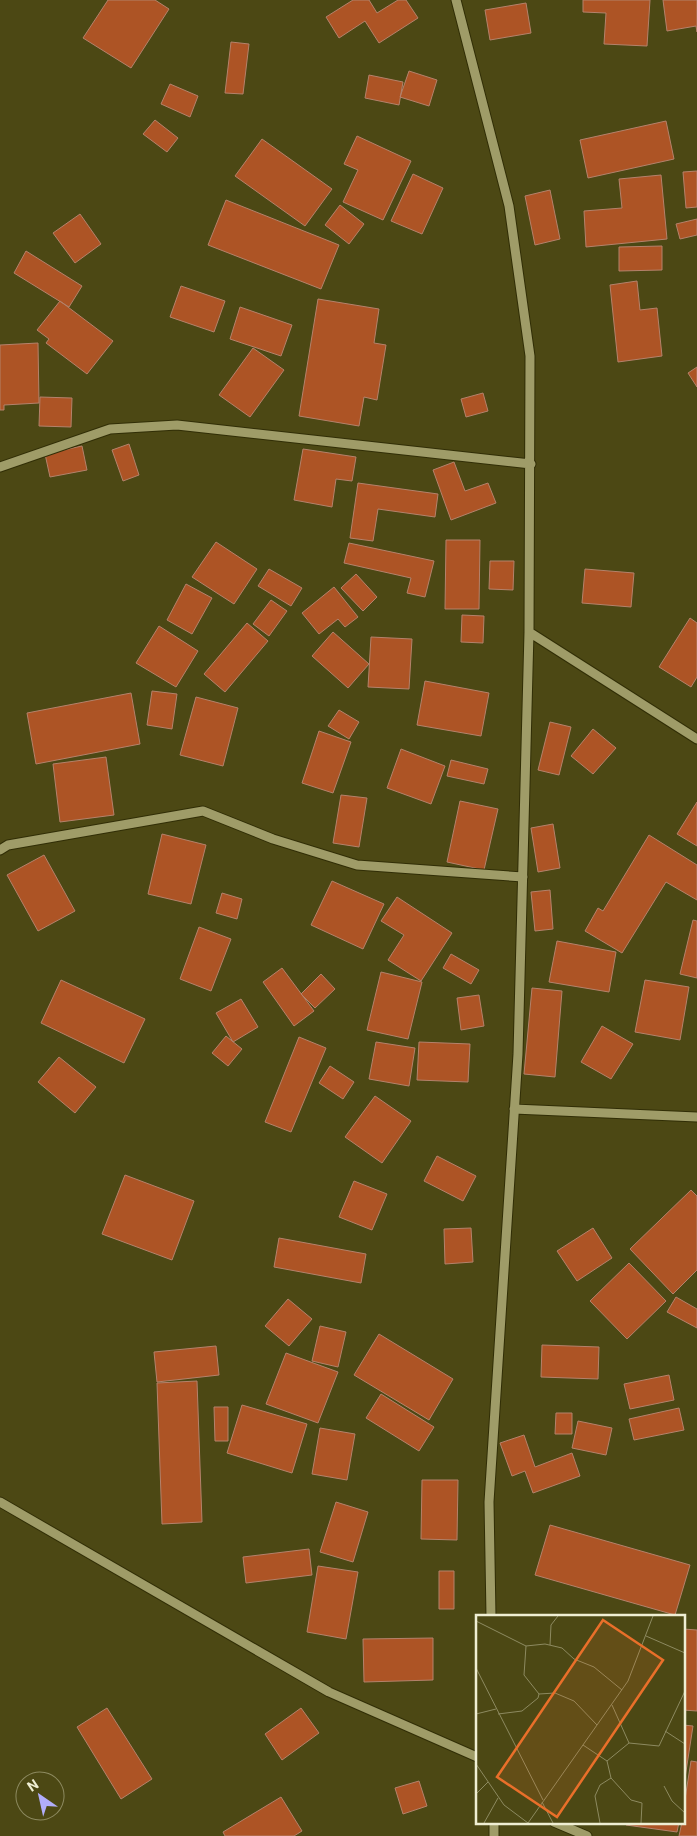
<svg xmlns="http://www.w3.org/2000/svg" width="697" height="1836" font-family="Roboto,sans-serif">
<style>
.building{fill:#ad5425;stroke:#b4826b}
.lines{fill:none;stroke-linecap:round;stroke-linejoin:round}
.minor-casing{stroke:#312e06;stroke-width:11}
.minor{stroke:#9f9c68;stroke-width:9}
.inset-road{fill:none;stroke:#8d8a60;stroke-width:1}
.view{fill:#e96f2a;fill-opacity:0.15;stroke:#e96f2a;stroke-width:2.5}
.inset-edge{fill:none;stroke:#efeed3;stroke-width:2.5}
</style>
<rect width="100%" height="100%" fill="#4c4814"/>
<path class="building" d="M108,0H155L169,9L131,68L83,38Z
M353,0H369L377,13L398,0H406L418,18L379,43L365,21L339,38L326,17Z
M583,0H650L647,46L604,44L606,13L583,12Z
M663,0H697V32L696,26L667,31Z
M526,3L531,33L490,40L485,10Z
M231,42L249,44L243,94L225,93Z
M409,71L437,80L429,106L400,97Z
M369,75L403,82L399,105L365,98Z
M170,84L198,96L190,117L161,104Z
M155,120L178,138L167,152L143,134Z
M666,121L674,159L588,178L580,140Z
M357,136L411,161L383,220L343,202L358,170L344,164Z
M262,139L332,189L305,226L235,176Z
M697,171V207L686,208L683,172Z
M413,174L443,188L422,234L391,221Z
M661,175L667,239L586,247L584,211L622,208L619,179Z
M550,190L560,239L535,245L525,196Z
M226,200L339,245L321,289L208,245Z
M340,205L364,224L349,244L325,225Z
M80,214L101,244L75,263L53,233Z
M697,219V235L680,239L676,224Z
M662,246V270L619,271V247Z
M26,251L82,286L69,307L14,273Z
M637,281L640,310L657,308L662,356L618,362L610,285Z
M181,286L225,301L214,332L170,317Z
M318,299L379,309L374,343L386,345L377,400L364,397L359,426L299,416Z
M60,301L113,341L87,374L46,343L49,339L37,330Z
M240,307L292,325L281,356L230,339Z
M38,343L39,403L4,405V410H0V345Z
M253,348L284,370L250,417L219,395Z
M697,367V387L688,373Z
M483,393L488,411L466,417L461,399Z
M40,397L72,398L71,427L39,426Z
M129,444L139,475L123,481L112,450Z
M82,446L87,470L50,477L45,454Z
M303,449L356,457L352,481L336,479L332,507L294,500Z
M454,462L465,491L488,483L496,503L451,520L433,470Z
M358,483L438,494L435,517L378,509L373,541L350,538Z
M446,540H480L479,609H445Z
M216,542L257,569L234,604L192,577Z
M349,543L434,561L425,597L407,593L411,578L344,563Z
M490,561H514L513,590L489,589Z
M269,569L302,588L291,606L258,586Z
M585,569L634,573L631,607L582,603Z
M356,574L377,597L363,611L341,588Z
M186,584L212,598L192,634L167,620Z
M334,587L358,617L345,627L338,619L319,634L302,613Z
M271,600L287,611L269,636L253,624Z
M462,615L484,616L483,643L461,642Z
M690,618L697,623V677L691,687L659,667Z
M247,623L268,641L225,692L204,674Z
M159,626L198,651L176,687L136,663Z
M333,632L369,664L348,688L312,656Z
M371,637L412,639L409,689L368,687Z
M425,681L489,693L481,736L417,725Z
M152,691L177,694L172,729L147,725Z
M131,693L140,744L36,764L27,713Z
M196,697L238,708L223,766L180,755Z
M339,710L359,722L349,739L328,726Z
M550,722L571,727L559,775L538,770Z
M593,729L616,748L593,774L571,756Z
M319,731L351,742L333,793L302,783Z
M401,749L445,766L431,804L387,788Z
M106,757L114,815L60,822L53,764Z
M451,760L488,769L484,784L447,776Z
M341,795L367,798L359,847L333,843Z
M460,801L498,809L484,870L447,862Z
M697,802V846L677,834Z
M553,824L560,868L538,872L531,828Z
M162,834L206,845L191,904L148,894Z
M649,835L697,865V900L666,882L622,953L585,931L598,908L603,911Z
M44,855L75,911L38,931L7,875Z
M332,881L384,904L363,949L311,925Z
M550,890L553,929L535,931L531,892Z
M222,893L242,899L237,919L216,913Z
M397,897L452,933L421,981L388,960L404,935L381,921Z
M693,920L697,921V978L680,974Z
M199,927L231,939L211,991L180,979Z
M557,941L616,952L609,992L549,982Z
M451,954L479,970L471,984L443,968Z
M282,968L314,1011L294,1026L263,982Z
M381,972L422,982L408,1039L367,1030Z
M321,974L335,989L315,1008L301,994Z
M61,980L145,1019L124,1063L41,1023Z
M645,980L689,987L680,1040L635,1032Z
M532,988L562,991L555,1077L524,1074Z
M479,995L484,1026L461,1030L457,998Z
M241,999L258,1027L233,1042L216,1013Z
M602,1026L633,1044L611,1079L581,1062Z
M226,1036L242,1049L228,1066L212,1053Z
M299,1037L326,1048L291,1132L265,1122Z
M376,1042L415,1048L409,1086L369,1079Z
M419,1042L470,1044L468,1082L417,1080Z
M59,1057L96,1087L75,1113L38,1082Z
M330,1066L354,1082L343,1099L319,1083Z
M375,1096L411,1121L382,1163L345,1137Z
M437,1156L476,1176L463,1201L424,1181Z
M125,1175L194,1201L172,1260L102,1234Z
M354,1181L387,1194L372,1230L339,1217Z
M691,1190L697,1196V1270L673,1294L630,1249Z
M471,1228L473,1262L445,1264L444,1229Z
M593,1228L612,1258L577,1281L557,1251Z
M279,1238L366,1254L361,1283L274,1267Z
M629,1263L666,1301L627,1339L590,1301Z
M676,1297L697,1309V1328L667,1312Z
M288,1299L312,1319L289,1346L265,1326Z
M320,1326L346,1332L338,1367L312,1361Z
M379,1334L453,1379L429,1420L354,1375Z
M542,1345L599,1347L598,1379L541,1377Z
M216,1346L219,1375L157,1382L154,1352Z
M286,1353L338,1372L318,1423L266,1404Z
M669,1375L674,1400L630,1409L624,1384Z
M197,1381L202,1522L162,1524L157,1383Z
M381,1394L434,1427L419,1451L366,1418Z
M242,1405L307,1424L292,1473L227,1453Z
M214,1407H228V1441H215Z
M679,1408L684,1430L634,1440L629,1419Z
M556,1413H572V1434H555Z
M578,1421L612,1428L606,1455L572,1448Z
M320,1428L355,1434L347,1480L312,1474Z
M524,1435L535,1467L572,1453L580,1476L533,1493L525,1471L512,1476L500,1443Z
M422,1480H458L457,1540L421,1539Z
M336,1502L368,1512L353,1562L320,1552Z
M550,1525L690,1565L675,1615L535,1575Z
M309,1549L312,1575L246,1583L243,1557Z
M318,1566L358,1572L346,1639L307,1632Z
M439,1571H454V1609H439Z
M683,1629L697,1630V1711L683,1710Z
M433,1638V1680L364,1682L363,1639Z
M107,1708L152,1779L121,1799L77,1727Z
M301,1708L319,1733L282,1760L265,1734Z
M683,1725L693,1726L683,1791Z
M691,1761L697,1762V1836H679L682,1822H683V1812Z
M419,1781L427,1806L403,1814L395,1788Z
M281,1797L302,1831L294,1836H225L223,1832Z
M627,1822H679L677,1832L626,1825Z"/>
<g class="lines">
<defs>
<path id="minor" d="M456,0L509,206L530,356L529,632L518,1054L489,1502L491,1616
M0,467L110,429L177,425L531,464
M529,632L697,739
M0,850L8,845L203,811L273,839L357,865L523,877
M514,1109L697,1117
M0,1502L329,1692L477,1757
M494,1822V1836
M554,1822L587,1836"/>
</defs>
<use href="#minor" class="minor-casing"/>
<use href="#minor" class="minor"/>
</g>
<g transform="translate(476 1615)">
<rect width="209" height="209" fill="#4c4814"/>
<path class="inset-road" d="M0,6L50,31L69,29L86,33L98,44L118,52L146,75M170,21L209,38M74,30L75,10L82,1M0,53L67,185M63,79L79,78L98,86L121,110M136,90L153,128M0,99L20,94M22,99L46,96L62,83L63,79L48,60L50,31M189,116L209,129M107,130L131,146L153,128L183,131L209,76M131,146L135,163L155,185L166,188L165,208M0,149L28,190L52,208M188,171L196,186L209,198M0,179L12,167M66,187L77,208M8,208L22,183M52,208L152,66L177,1M124,208L119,181L124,170L135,163"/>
<path class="view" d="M127,5L187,45L81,202L21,162Z"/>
<rect width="209" height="209" class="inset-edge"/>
</g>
<g transform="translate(40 1796) rotate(326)"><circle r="24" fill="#4c4814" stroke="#8d8a60"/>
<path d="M0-4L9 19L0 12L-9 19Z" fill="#b1adfa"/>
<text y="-8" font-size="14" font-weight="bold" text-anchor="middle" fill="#efeed3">N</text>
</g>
</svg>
